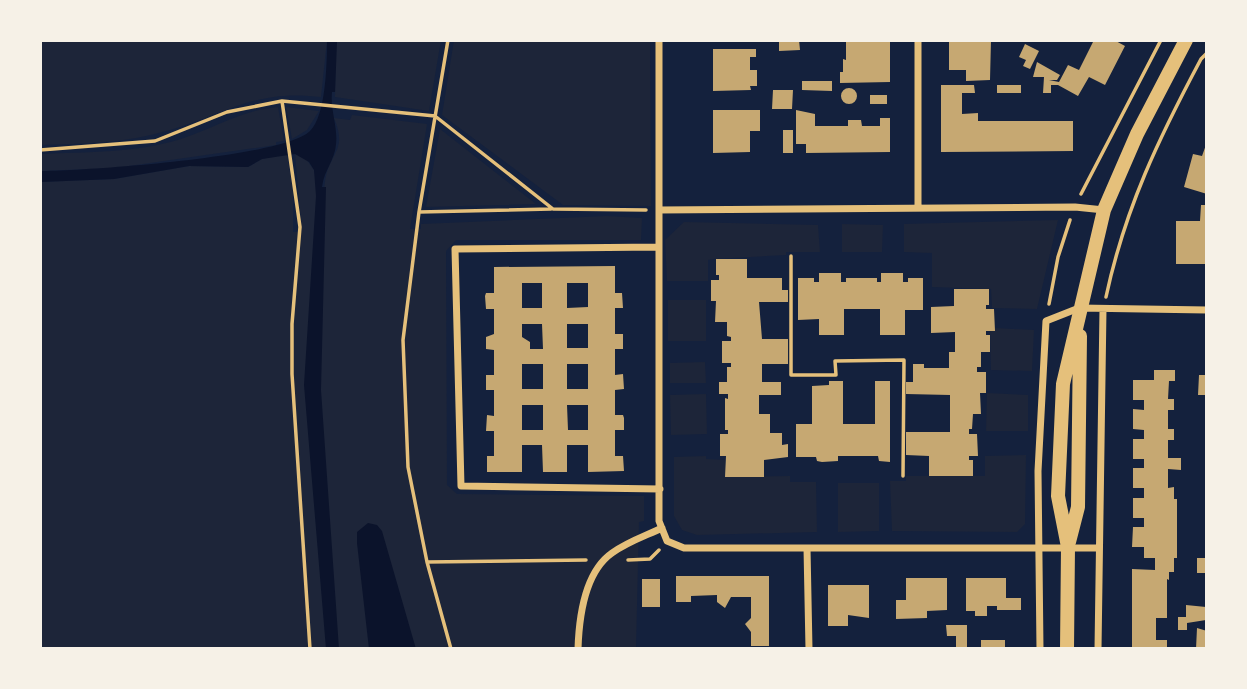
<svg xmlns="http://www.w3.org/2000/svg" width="1247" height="689" font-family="'Open Sans',sans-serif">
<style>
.green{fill:#1d2539}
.water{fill:#0b132b}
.building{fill:#c6a872;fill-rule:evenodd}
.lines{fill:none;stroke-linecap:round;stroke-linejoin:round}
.path{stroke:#e5c07b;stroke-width:3.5}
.minor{stroke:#e5c07b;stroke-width:7}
.secondary{stroke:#e5c07b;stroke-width:14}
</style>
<rect width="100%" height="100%" fill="#14213d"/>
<path class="green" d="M40,40H327L321,97C255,89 228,113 170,130C127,143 84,144 40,145Z
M336,40H441L429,111L335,97Z
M454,40H650L651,206L563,205L442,115Z
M278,107L284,141L276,142V145L115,168L40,171V154C87,152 136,153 181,139C215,128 242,110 278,107Z
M286,107L319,111L307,130L292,139Z
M352,115L427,124L410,229H421V224L607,216L642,218L641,240H456L446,251L447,485L457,494L644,496V521L639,522L636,647L698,649H40V182L114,179L189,166L248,167L262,159L287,154L293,190V232H302L295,154L303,155L314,170L324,231C326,213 322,193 326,176C332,151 347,149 334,118L350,120Z
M440,129L536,204L426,207Z
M1058,220L1037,309L992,308L991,289L932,287V253L904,252V224Z
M684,222L818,225L820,252H786V255L714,259L708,260V281H667L665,240Z
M842,224L883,225L882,252H842Z
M668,300H706V341H668Z
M995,328L1034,330L1032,371L991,370L990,331Z
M705,362L706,383H670V363Z
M987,393L1028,395V431H986Z
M706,394L707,434L671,435L670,395Z
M1026,455L1025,524L1017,532L892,531L890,481H906V476H985V456Z
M706,456V459L725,460V477L790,476V482H816L817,532L697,535L682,530L674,516V457Z
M838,483H879V531L838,532Z"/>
<path class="water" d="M327,40L337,42L335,92H332C330,110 338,127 336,144C335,160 324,170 322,187H326L321,390L339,649H326L304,385L316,196L314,170L309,162L295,154L262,159L248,167L189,166L114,179L40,182V171C84,171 285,157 310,131C326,116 327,63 327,40Z
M368,523L377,525L382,531L416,649H369L357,543V532Z"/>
<path class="building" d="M779,40H799L800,50L779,51Z
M846,40H890V82L840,83V72H843V59L846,60Z
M949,40H991L990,80L966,81V70H949Z
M1094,40H1114L1125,46L1105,85L1089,77L1078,96L1058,85H1051V93H1043L1044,77H1033L1037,62L1060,75L1057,80H1049L1059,82L1068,65L1079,70Z
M1025,44L1039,51L1030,69L1023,66L1026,60L1019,57Z
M713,49H756V57H750V70H757V86H750L751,90L713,91Z
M802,81H832V91L802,90Z
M941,85H974L975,93H962V114L978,113V121H1073V151L941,152Z
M997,85H1021V93H997Z
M841 96a8 8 0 1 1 16 0a8 8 0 1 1-16 0Z
M773,90H793L792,109H772Z
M870,95H887V104H870Z
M713,110H760V131H750V152L713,153Z
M796,110L815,114V126H848V120H861L862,126H880V118H890V152L806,153V144H796Z
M783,130H793V153H783Z
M1207,142V194L1184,187L1193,154L1202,156Z
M1201,205H1207V264H1176V221H1200Z
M716,259H747V278H782V290H788V302H759L762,339H788V364H762V382H781V395H759V414H770V433H782V445L788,444V457L764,460V477H725L726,456H720V434H728V430H725V398L728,399V394H719V382H727V367H731V363H722V341H731V337L727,336V322H715L716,301H711V280H719V275H716Z
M615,266V293H622L623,308H615V334H623V349H615V375L623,374L624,389L615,390V415H623L624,418V430H615V456H623L624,471L588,472V445H567V472H543L542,445H522V472H487V456H494V431H486L487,415L494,416V390H486V375H494V350L486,349V337L494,334V309H486L485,296L486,293H494V267ZM522,283H542V308H522ZM567,283H588V307L567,308ZM522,324H542L543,349H530V342L522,337ZM567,324H588V348H567ZM522,364H543V389H522ZM567,364H588V389H567ZM522,405H543V430H522ZM567,405H588V430H568Z
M819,273H841V282H846V278H877V282H881V273H903V282H908V278H923V310H905V335H880V309H844V335H819V319L798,320V278H814V282H819Z
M954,289H989V305H986V309H994L995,331H986V335H990V352H981V367H977V372H986V393H980L981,414H973L972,429H969V434H977L978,456H969V460H973V476H929V456L906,455V432H950V395L906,394V382H913V364H924V368H949V352H955V332L931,333V307L954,306Z
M1154,370H1175V381H1169L1168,399H1174V410H1168V429H1174V440H1168V458H1181V470L1168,469V488L1174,487V499H1177V558H1174V572H1169V580L1167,579V618H1156V640H1167V649H1132V569L1155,570V558H1144V547H1132L1133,527H1144V518H1133V498H1144V488H1133V468H1144V459H1133V439H1144V430L1133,429V409L1144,410V400H1133V380H1154Z
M1199,375H1207V395H1198Z
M829,381H843V424H875V381H890V462L879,461L878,456H838V461L822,462L817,461L816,457H796V424H812V386L829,385Z
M1197,558H1207V573H1197Z
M676,576H769V646H751V632L745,624L751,618V597H731L725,608L717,602V595L691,596V602H676Z
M906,578H947V610L927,611V618L896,619V600H906Z
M966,578H1006V598H1021V610H997V606H987V616H975V611H966Z
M642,579H660V607H642Z
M828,585H869V618L848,615V626H828Z
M1186,605L1206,607V620L1187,623V630H1178V617H1186Z
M946,625H967V649H956V636H947Z
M1197,628L1207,631V649H1196Z
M981,640H1005V649H981Z"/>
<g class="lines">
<path class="path" d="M448,40L419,212L403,340L408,467L427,562L451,649
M282,101L300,227L292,324V374L310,649
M435,116L553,209L646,210
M40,150L155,141L227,112L282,101L435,116
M1081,194L1161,40
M419,212L551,209
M791,256V375H836L835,361L904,360L903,476
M1106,297C1125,208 1159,138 1201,59L1207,53
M1049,304L1058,257L1070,220
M628,560L650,559L659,550
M427,562L586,560"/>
<path class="minor" d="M659,40V521L667,541L684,548H1099
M918,40V207
M659,210L1075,207L1104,210
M658,247L455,249L461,486L660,489
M807,548L809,649
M578,649C579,618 585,572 612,553C627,542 645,536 662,528
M1040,649L1038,471L1046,321L1079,308L1207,310
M1098,649L1103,309"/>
<path class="secondary" d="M1069,542L1078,507L1080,336
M1067,649L1068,547L1058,496L1063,384L1104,210L1137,134L1186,40"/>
</g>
<rect width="1247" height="689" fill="none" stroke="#f6f1e7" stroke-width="84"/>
</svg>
